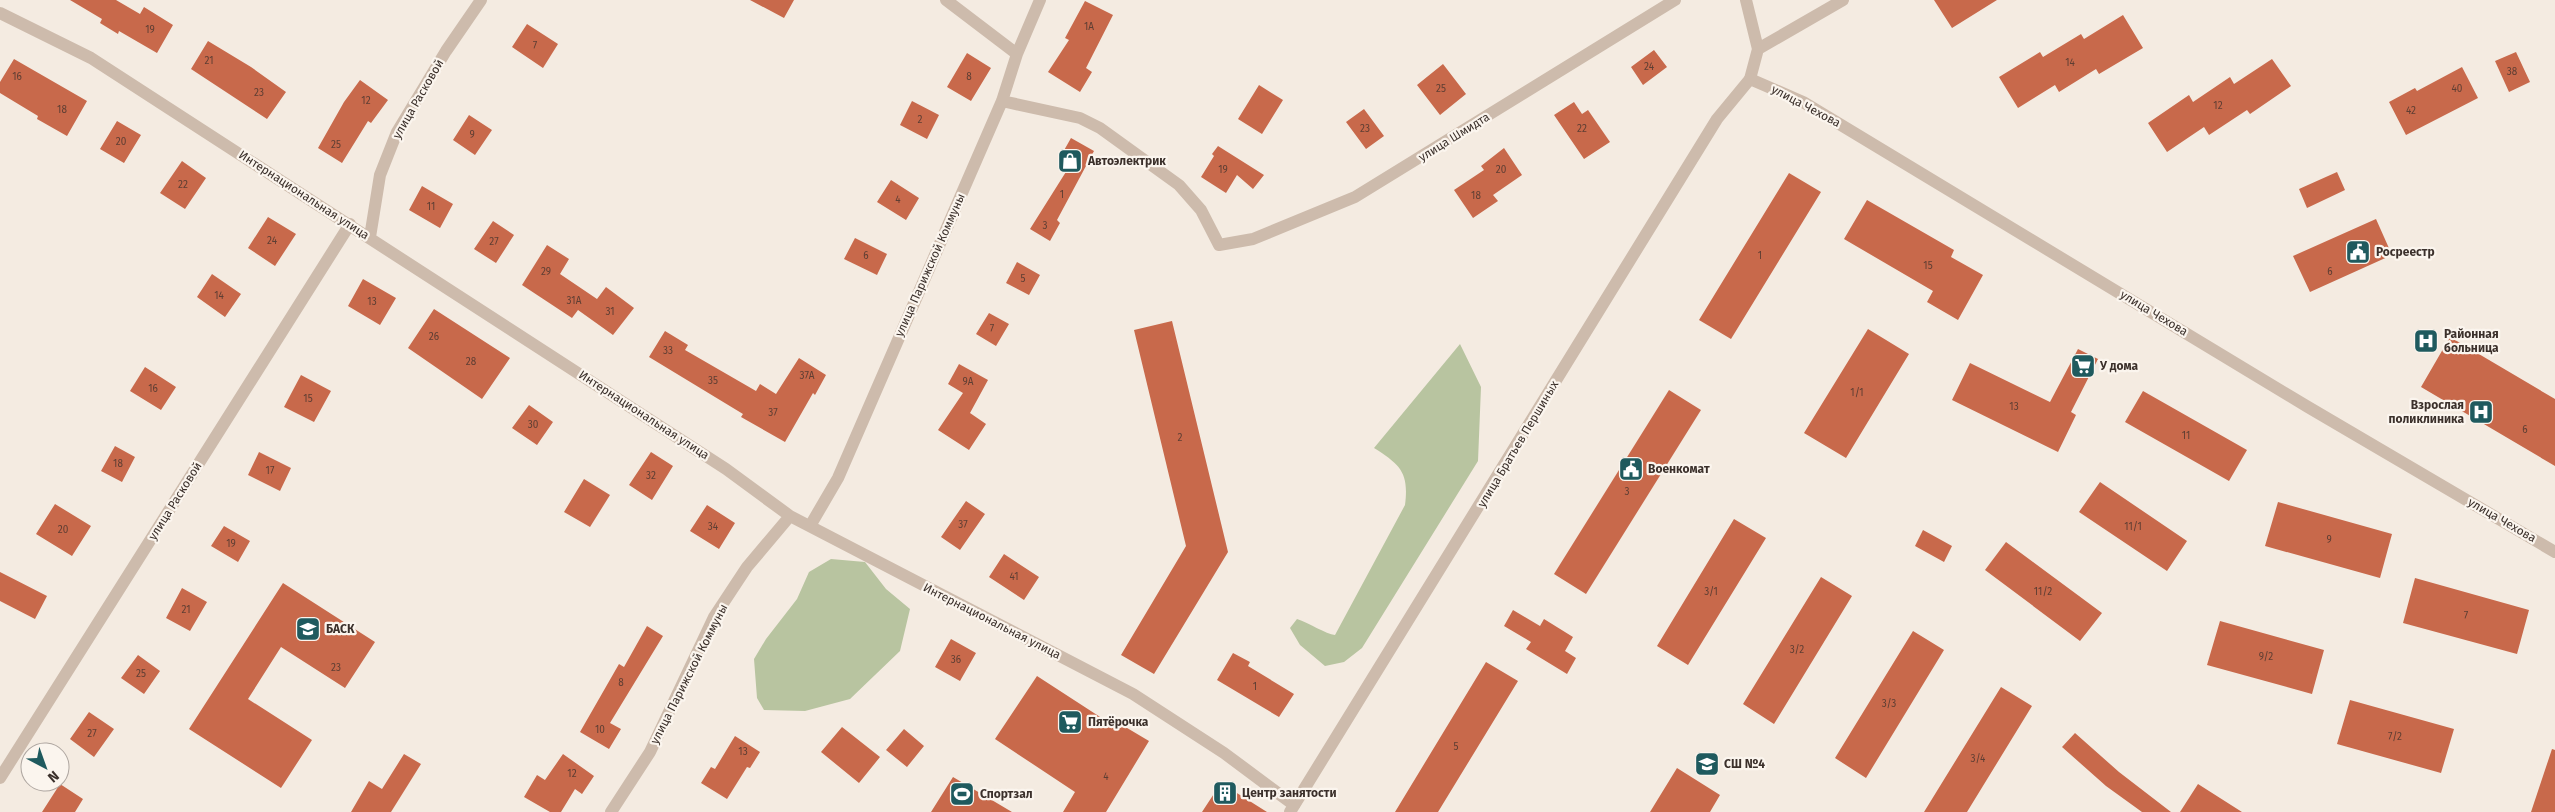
<svg xmlns="http://www.w3.org/2000/svg" width="2555" height="812" font-family="'Fira Sans',sans-serif">
<style>
.green{fill:#b8c4a0}
.building{fill:#c8694b}
.lines{fill:none;stroke-linecap:round;stroke-linejoin:round}
.minor{stroke:#cdbbac;stroke-width:12}
.tertiary{stroke:#cdbbac;stroke-width:12}
.labels{text-anchor:middle;dominant-baseline:central;stroke-width:4.5;stroke-linejoin:round;paint-order:stroke}
.number-label{font-size:10px;fill:#5e3e33}
.street-label{font-size:12px;fill:#3b302b;stroke:#fbf5ee}
.poi-label{font-size:12px;font-weight:bold;fill:#3b302b;stroke:#fbf5ee;text-anchor:start}
</style>
<rect width="100%" height="100%" fill="#f4ebe1"/>
<path class="green" d="M1460,344L1481,387L1478,461L1362,648L1344,662L1325,666L1300,645L1290,628L1297,619C1309,623 1326,634 1335,635L1405,505C1409,473 1401,465 1374,448Z
M831,559L865,562L886,589L910,609L900,651L850,699L805,711L764,710L757,698L754,659L766,639L797,599L809,572Z"/>
<path class="building" d="M70,0H116L140,14L144,7L173,25L157,53L119,31L118,34L100,23L102,19Z
M750,0H794L784,18Z
M1934,0H1997L1952,28Z
M1085,1L1113,15L1086,68L1092,72L1080,92L1048,72L1069,40L1065,38Z
M2123,15L2143,48L2099,74L2096,69L2059,92L2055,85L2018,108L1999,77L2040,52L2043,57L2081,34L2084,39Z
M527,24L558,44L543,68L512,47Z
M208,41L251,67L286,92L267,119L191,69Z
M1654,50L1667,67L1643,85L1631,67Z
M2516,52L2530,82L2509,92L2495,61Z
M967,53L991,68L971,101L947,87Z
M14,59L87,101L67,136L37,119L38,116L0,93V82Z
M2272,59L2291,86L2250,114L2247,110L2209,135L2204,127L2167,152L2148,123L2189,95L2193,102L2230,77L2234,84Z
M1443,64L1466,94L1440,115L1417,85Z
M2462,67L2478,98L2406,135L2389,102L2415,88L2417,91Z
M360,80L388,100L371,123L368,121L342,163L318,148L344,102Z
M1259,85L1283,100L1262,134L1238,119Z
M912,101L939,115L927,139L900,125Z
M1574,102L1582,114L1588,110L1610,142L1584,159L1554,115Z
M1364,109L1384,136L1366,149L1346,122Z
M469,115L492,130L475,155L453,140Z
M117,121L141,135L124,163L100,149Z
M1071,138L1094,151L1057,220L1060,223L1050,241L1030,229L1069,167L1058,161Z
M1218,146L1264,175L1253,189L1237,175L1226,193L1201,177L1214,156L1212,154Z
M1504,148L1522,175L1493,195L1498,201L1473,218L1454,190L1484,170L1481,166Z
M182,161L206,178L185,209L160,193Z
M2337,172L2345,190L2307,208L2299,189Z
M1789,173L1821,192L1731,339L1699,320Z
M891,180L919,198L906,220L877,202Z
M422,186L453,204L440,228L409,210Z
M1867,200L1954,250L1951,257L1983,275L1958,320L1927,302L1933,291L1844,239Z
M268,217L296,234L275,266L248,248Z
M2376,219L2392,255L2310,292L2293,256Z
M493,221L514,235L496,263L474,249Z
M855,238L887,254L877,275L844,259Z
M547,245L569,259L560,274L597,299L606,287L634,308L613,335L578,310L572,318L522,285Z
M1017,262L1040,275L1029,295L1006,283Z
M212,274L241,294L225,317L197,297Z
M363,279L396,298L380,325L348,306Z
M434,309L510,358L482,399L408,348Z
M989,313L1009,324L996,346L976,334Z
M1172,321L1228,552L1154,674L1121,655L1186,546L1134,330Z
M1868,329L1909,354L1846,458L1804,433Z
M665,331L688,345L685,350L756,391L760,384L776,394L799,358L826,375L815,395L813,393L785,442L741,417L743,414L649,357Z
M2450,337L2555,399V466L2421,387Z
M2078,349L2098,359L2071,412L2076,415L2058,452L1952,400L1970,363L2050,402Z
M959,364L988,380L970,413L986,424L969,450L938,430L963,393L948,384Z
M145,367L176,387L161,410L130,391Z
M301,375L331,391L314,422L284,407Z
M1669,390L1701,410L1586,594L1554,574Z
M2143,391L2247,450L2229,481L2125,422Z
M529,405L553,422L537,445L512,428Z
M115,446L135,457L122,482L101,471Z
M259,452L291,468L280,491L248,475Z
M651,452L673,466L652,500L629,485Z
M584,479L610,495L590,527L564,512Z
M2100,482L2187,541L2167,571L2079,512Z
M966,501L985,514L960,550L941,537Z
M2278,502L2392,534L2380,578L2265,546Z
M55,504L91,526L72,556L36,534Z
M707,505L735,523L719,549L690,531Z
M1734,519L1766,538L1688,665L1657,646Z
M224,526L250,541L238,562L211,546Z
M1923,530L1952,546L1944,562L1915,546Z
M2006,542L2102,613L2080,641L1985,570Z
M1004,554L1039,577L1024,600L989,577Z
M0,572L47,596L35,619L0,601Z
M1821,577L1852,596L1774,724L1743,704Z
M2415,578L2529,610L2517,654L2403,623Z
M283,583L375,642L345,688L281,647L248,699L312,740L281,788L189,729Z
M182,588L207,602L190,631L166,618Z
M1513,610L1540,626L1544,619L1573,637L1565,651L1576,658L1567,674L1526,649L1531,642L1504,626Z
M2220,621L2324,650L2312,694L2207,665Z
M647,626L663,636L610,723L621,729L609,749L580,732L619,664L624,667Z
M1913,631L1944,650L1866,778L1835,758Z
M951,639L976,653L960,681L935,667Z
M1233,653L1250,662L1248,666L1294,694L1279,717L1217,680Z
M138,655L160,671L144,694L121,678Z
M1486,662L1518,681L1438,812H1395Z
M1037,676L1114,726L1117,722L1149,741L1106,812H1063L1075,792L995,739Z
M2001,687L2032,706L1967,812H1924Z
M2350,700L2454,729L2441,773L2337,744Z
M89,712L114,729L94,757L70,739Z
M842,727L880,757L859,783L821,752Z
M904,729L924,746L907,767L886,750Z
M2075,733L2119,772L2171,812H2142L2106,786L2062,747Z
M735,736L760,752L750,768L747,767L727,799L701,783L711,767L715,769Z
M2552,749L2555,750V812H2531Z
M404,754L421,764L391,812H351L369,781L382,789Z
M563,754L594,776L582,794L575,789L561,812H550L524,797L537,775L545,780Z
M1677,768L1720,795L1710,812H1650Z
M953,777L1012,812H931Z
M1221,783L1267,812H1202Z
M60,784L83,799L75,812H42Z
M2198,784L2242,812H2180Z"/>
<g class="lines">
<path class="minor" d="M946,0L1017,54
M1746,0L1758,49L1750,79
M0,13L91,58L726,469L790,516L1133,694L1224,753L1294,805
M1758,49L1843,0
M1002,101L1080,118L1100,128L1179,185L1201,210L1219,245L1253,239L1355,197L1675,0
M370,237L380,175L397,132L446,51L481,0
M810,526L838,478L1002,101L1017,54L1040,0
M0,778L350,224
M611,812L650,752L714,617L747,567L790,516"/>
<path class="tertiary" d="M1290,812L1717,119L1750,79L1803,102L2308,407L2555,552"/>
</g>
<defs>
<symbol id="shop-square" viewBox="-11 -11 22 22"><rect x="-9" y="-9" width="18" height="18" rx="4" fill="#1f5a5e" stroke="#fbf5ee"/><path d="M-5-2.5h2.3a2.7 3.5 0 0 1 5.4 0H5L5.5 6h-11ZM-1.5-2.5h3a1.5 2.3 0 0 0-3 0Z" fill="#fff"/></symbol>
<symbol id="civic-square" viewBox="-11 -11 22 22"><rect x="-9" y="-9" width="18" height="18" rx="4" fill="#1f5a5e" stroke="#fbf5ee"/><path d="M-.6-6.5H3V-4.5H.6V-3L4-1V1h2V6H-6V1h2V-1L-.6-3ZM-1.2 2.5V6h2.4V2.5Z" fill="#fff"/></symbol>
<symbol id="hospital-square" viewBox="-11 -11 22 22"><rect x="-9" y="-9" width="18" height="18" rx="4" fill="#1f5a5e" stroke="#fbf5ee"/><path d="M-5-5h3v3.5h4V-5h3V5h-3V1.5h-4V5h-3Z" fill="#fff"/></symbol>
<symbol id="supermarket-square" viewBox="-11 -11 22 22"><rect x="-9" y="-9" width="18" height="18" rx="4" fill="#1f5a5e" stroke="#fbf5ee"/><path d="M-6-5.5h2.5l.6 2H6L4.5 2H-2.5L-4.4-4H-6ZM-1.5 3.2a1.3 1.3 0 1 0 .1 0ZM3 3.2a1.3 1.3 0 1 0 .1 0Z" fill="#fff"/></symbol>
<symbol id="school-square" viewBox="-11 -11 22 22"><rect x="-9" y="-9" width="18" height="18" rx="4" fill="#1f5a5e" stroke="#fbf5ee"/><path d="M0-5L7-2L0 1L-7-2ZM-4 1L0 2.5L4 1V4Q0 6-4 4Z" fill="#fff"/></symbol>
<symbol id="building-square" viewBox="-11 -11 22 22"><rect x="-9" y="-9" width="18" height="18" rx="4" fill="#1f5a5e" stroke="#fbf5ee"/><path d="M-4-6H4V6H1V3H-1V6H-4ZM-2.5-4.3h1.7v1.8h-1.7ZM.8-4.3h1.7v1.8H.8ZM-2.5-1h1.7V.8h-1.7ZM.8-1h1.7V.8H.8Z" fill="#fff"/></symbol>
<symbol id="stadium-square" viewBox="-11 -11 22 22"><rect x="-9" y="-9" width="18" height="18" rx="4" fill="#1f5a5e" stroke="#fbf5ee"/><path d="M0-5a6.5 5 0 1 0 0 10a6.5 5 0 1 0 0-10ZM-3.5-1.8h7v3.6h-7Z" fill="#fff"/></symbol>
</defs>
<g fill-rule="evenodd">
<use href="#shop-square" x="1056" y="147" width="28" height="28"/>
<use href="#civic-square" x="2344" y="238" width="28" height="28"/>
<use href="#hospital-square" x="2412" y="327" width="28" height="28"/>
<use href="#supermarket-square" x="2069" y="352" width="28" height="28"/>
<use href="#hospital-square" x="2467" y="398" width="28" height="28"/>
<use href="#civic-square" x="1617" y="455" width="28" height="28"/>
<use href="#school-square" x="294" y="615" width="28" height="28"/>
<use href="#supermarket-square" x="1056" y="708" width="28" height="28"/>
<use href="#school-square" x="1693" y="750" width="28" height="28"/>
<use href="#building-square" x="1211" y="779" width="28" height="28"/>
<use href="#stadium-square" x="948" y="780" width="28" height="28"/>
</g>
<g class="labels">
<g class="number-label">
<text x="1089" y="27">1А</text>
<text x="150" y="30">19</text>
<text x="535" y="46">7</text>
<text x="209" y="61">21</text>
<text x="2070" y="63">14</text>
<text x="1649" y="67">24</text>
<text x="2512" y="72">38</text>
<text x="17" y="77">16</text>
<text x="969" y="77">8</text>
<text x="1441" y="89">25</text>
<text x="2457" y="89">40</text>
<text x="259" y="93">23</text>
<text x="366" y="101">12</text>
<text x="2218" y="106">12</text>
<text x="62" y="110">18</text>
<text x="2411" y="111">42</text>
<text x="920" y="120">2</text>
<text x="1365" y="129">23</text>
<text x="1582" y="129">22</text>
<text x="472" y="135">9</text>
<text x="121" y="142">20</text>
<text x="336" y="145">25</text>
<text x="1223" y="170">19</text>
<text x="1501" y="170">20</text>
<text x="183" y="185">22</text>
<text x="1062" y="195">1</text>
<text x="1476" y="196">18</text>
<text x="898" y="200">4</text>
<text x="431" y="207">11</text>
<text x="1045" y="226">3</text>
<text x="272" y="241">24</text>
<text x="494" y="242">27</text>
<text x="866" y="256">6</text>
<text x="1760" y="256">1</text>
<text x="1928" y="266">15</text>
<text x="546" y="272">29</text>
<text x="2330" y="272">6</text>
<text x="1023" y="279">5</text>
<text x="219" y="296">14</text>
<text x="574" y="301">31А</text>
<text x="372" y="302">13</text>
<text x="610" y="312">31</text>
<text x="992" y="329">7</text>
<text x="434" y="337">26</text>
<text x="668" y="351">33</text>
<text x="471" y="362">28</text>
<text x="807" y="376">37А</text>
<text x="713" y="381">35</text>
<text x="968" y="382">9А</text>
<text x="153" y="389">16</text>
<text x="1857" y="393">1/1</text>
<text x="308" y="399">15</text>
<text x="2014" y="407">13</text>
<text x="773" y="413">37</text>
<text x="533" y="425">30</text>
<text x="2525" y="430">6</text>
<text x="2186" y="436">11</text>
<text x="1180" y="438">2</text>
<text x="118" y="464">18</text>
<text x="270" y="471">17</text>
<text x="651" y="476">32</text>
<text x="1627" y="492">3</text>
<text x="963" y="525">37</text>
<text x="713" y="527">34</text>
<text x="2133" y="527">11/1</text>
<text x="63" y="530">20</text>
<text x="2329" y="540">9</text>
<text x="231" y="544">19</text>
<text x="1014" y="577">41</text>
<text x="1711" y="592">3/1</text>
<text x="2043" y="592">11/2</text>
<text x="186" y="610">21</text>
<text x="2466" y="616">7</text>
<text x="1797" y="650">3/2</text>
<text x="2266" y="657">9/2</text>
<text x="956" y="660">36</text>
<text x="336" y="668">23</text>
<text x="141" y="674">25</text>
<text x="621" y="683">8</text>
<text x="1255" y="687">1</text>
<text x="1889" y="704">3/3</text>
<text x="600" y="730">10</text>
<text x="92" y="734">27</text>
<text x="2395" y="737">7/2</text>
<text x="1456" y="747">5</text>
<text x="743" y="752">13</text>
<text x="1978" y="759">3/4</text>
<text x="572" y="774">12</text>
<text x="1106" y="777">4</text>
</g>
<g class="street-label">
<text transform="translate(418 99) rotate(-60)">улица Расковой</text>
<text transform="translate(1806 106) rotate(28)">улица Чехова</text>
<text transform="translate(1454 137) rotate(-32)">улица Шмидта</text>
<text transform="translate(304 195) rotate(33)">Интернациональная улица</text>
<text transform="translate(930 265) rotate(-66)">улица Парижской Коммуны</text>
<text transform="translate(2154 313) rotate(31)">улица Чехова</text>
<text transform="translate(644 415) rotate(33)">Интернациональная улица</text>
<text transform="translate(1518 444) rotate(-59)">улица Братьев Першиных</text>
<text transform="translate(175 501) rotate(-58)">улица Расковой</text>
<text transform="translate(2502 520) rotate(30)">улица Чехова</text>
<text transform="translate(992 621) rotate(27)">Интернациональная улица</text>
<text transform="translate(689 674) rotate(-63)">улица Парижской Коммуны</text>
</g>
<g class="poi-label">
<text x="1088" y="161">Автоэлектрик</text>
<text x="2376" y="252">Росреестр</text>
<text x="2444" y="334">Районная<tspan x="2444" dy="14">больница</tspan></text>
<text x="2100" y="366">У дома</text>
<text x="2464" y="405" text-anchor="end">Взрослая<tspan x="2464" dy="14">поликлиника</tspan></text>
<text x="1648" y="469">Военкомат</text>
<text x="326" y="629">БАСК</text>
<text x="1088" y="722">Пятёрочка</text>
<text x="1724" y="764">СШ №4</text>
<text x="1242" y="793">Центр занятости</text>
<text x="980" y="794">Спортзал</text>
</g>
</g>
<g transform="translate(45 767) rotate(139)"><circle r="24" fill="#fbf5ee" stroke="#aea6a0"/>
<path d="M0-4L9 19L0 12L-9 19Z" fill="#1f5a5e"/>
<text y="-8" font-size="14" font-weight="bold" text-anchor="middle" fill="#3b302b">N</text>
</g>
</svg>
